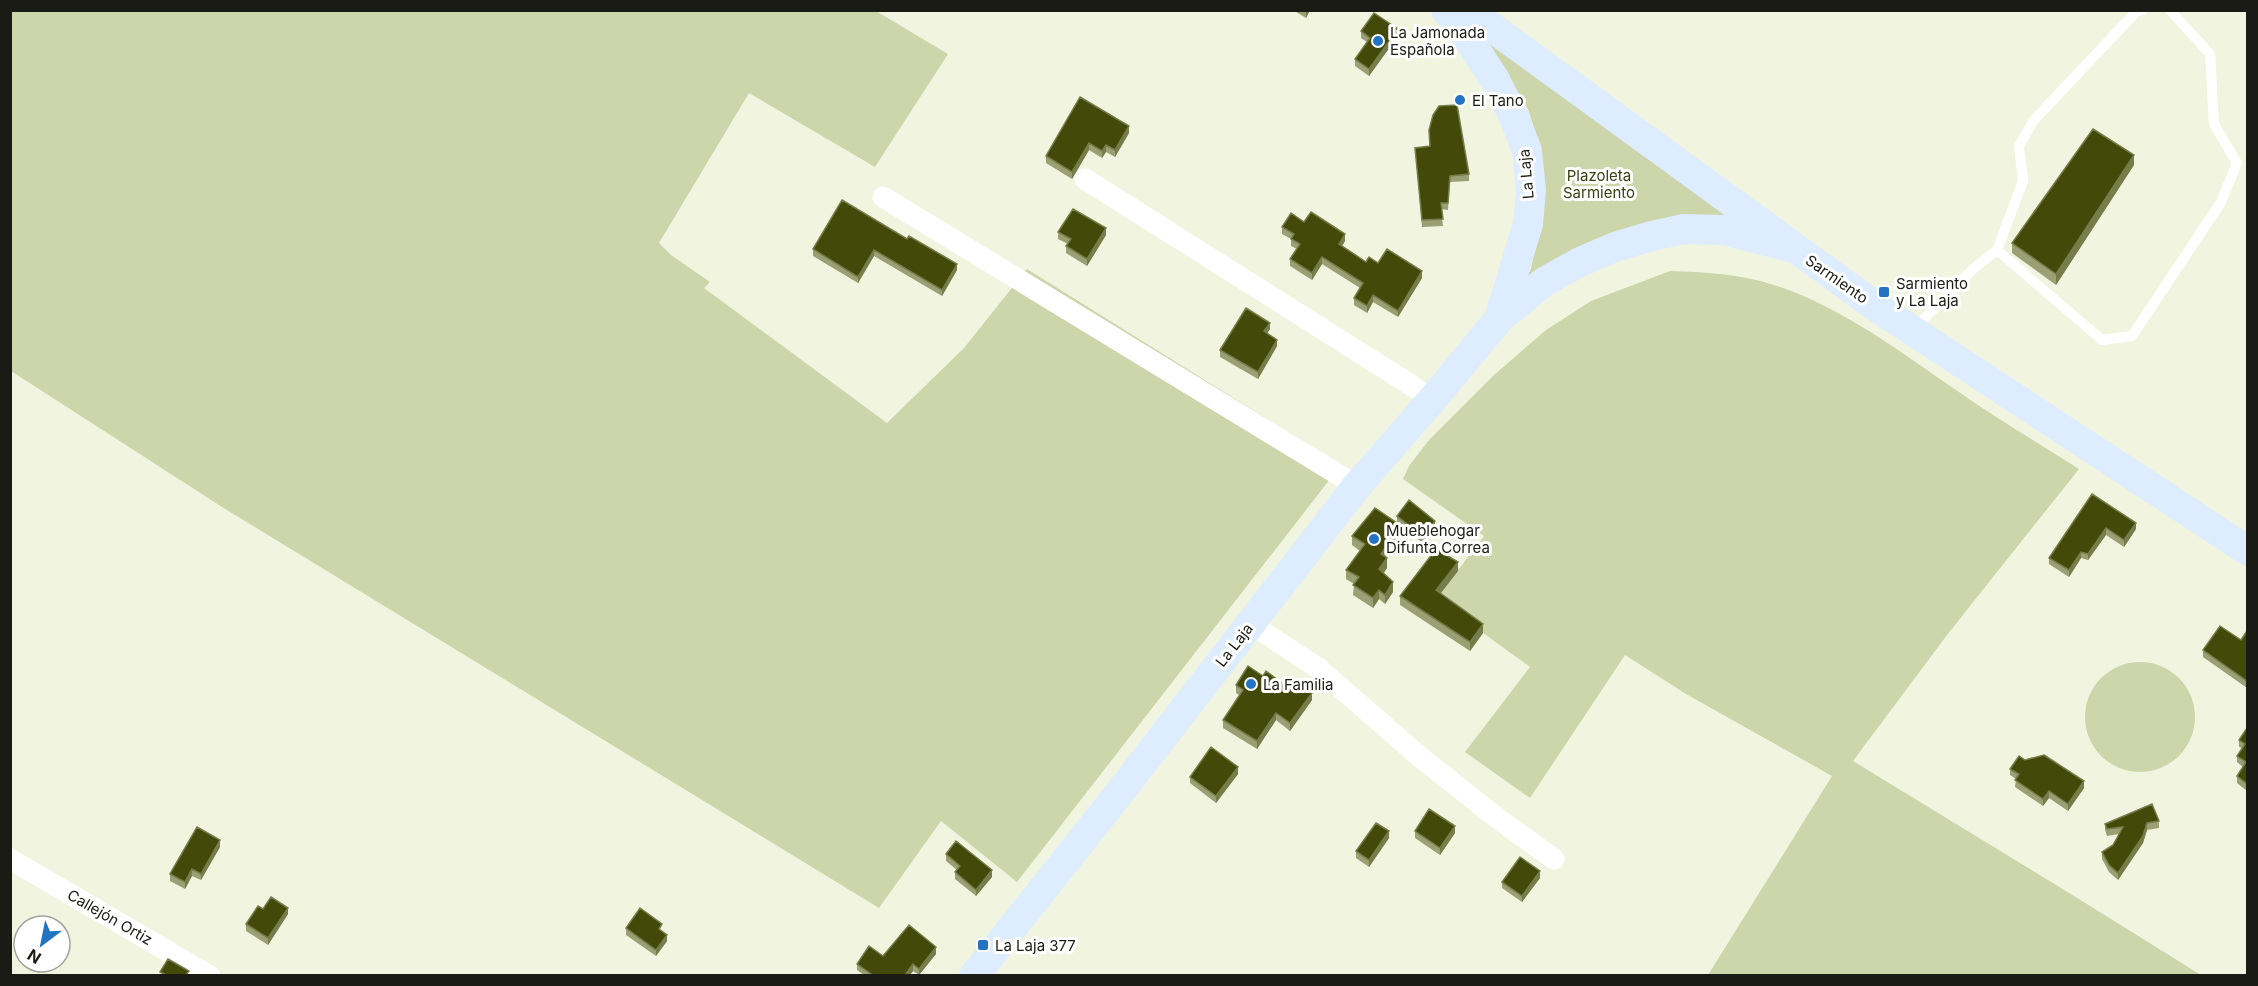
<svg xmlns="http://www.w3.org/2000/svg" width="2258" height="986" font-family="Inter,sans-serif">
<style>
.green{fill:#cdd5ab}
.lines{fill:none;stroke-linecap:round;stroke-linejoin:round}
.lane{stroke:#fff;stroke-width:10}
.street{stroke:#fff;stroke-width:21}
.secondary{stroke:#ddecfe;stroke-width:30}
.wall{fill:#9a9f74}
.shaded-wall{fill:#767d4a}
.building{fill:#424909;stroke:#767d4a;stroke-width:1.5}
.poi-dot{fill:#2273c2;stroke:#fff;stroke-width:2}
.labels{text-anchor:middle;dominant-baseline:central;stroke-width:6;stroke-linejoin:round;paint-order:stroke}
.poi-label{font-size:15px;fill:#1a1b14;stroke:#fff;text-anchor:start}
.street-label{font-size:15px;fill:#1a1b14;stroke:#fff}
.park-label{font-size:15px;fill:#3b4012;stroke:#fff}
</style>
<rect width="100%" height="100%" fill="#f1f5e0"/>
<path class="green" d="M10,11H876L948,54L875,167L749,93L659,243L671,255L710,282L704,288L887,423L964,348L1027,269L1341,465L1017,882L941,821L879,908L222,507L11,371Z
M1478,35L1747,221L1521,288L1531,269L1542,214L1540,147L1528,109L1497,66Z
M1670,271C1704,272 1740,274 1774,285C1840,306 1899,351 1956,390C1996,418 2038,443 2079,469L1947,635L1853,761L2074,896L2201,975H1708L1832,776L1686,694L1625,655L1530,798L1465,752L1530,667L1436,599L1484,536L1403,479L1409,466L1429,440L1494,375L1546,330L1591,301Z
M2085 717a55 55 0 1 1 110 0a55 55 0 1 1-110 0Z"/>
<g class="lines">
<path class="lane" d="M1997,250L2102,340L2132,336L2221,202L2237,163L2214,124L2210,54L2170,10
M1913,330L1973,269L1997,250L2023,181L2019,146L2034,120L2136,12L2143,10"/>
<path class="street" d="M1085,179L1411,385L1432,400
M883,197L1357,486
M1251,624L1318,668L1420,757L1496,817L1554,859
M10,859L210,976"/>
<path class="secondary" d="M1446,10L1460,26L1495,80L1515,119L1527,151L1531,190L1528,224L1499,319
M1468,10L1875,306L2248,551
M974,976L1121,791L1357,486L1432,400L1499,319L1544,282L1580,262L1615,247L1652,236L1684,229L1723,230L1794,248"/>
</g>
<path class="wall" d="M1293,10H1310L1306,18Z
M1361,31L1398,36L1369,76L1355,66V59L1367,42L1361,38Z
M1129,133L1115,157L1106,152L1102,158L1089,150L1072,179L1046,163V156Z
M1415,148L1469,174V181L1450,182L1448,210L1441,209L1443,226L1422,227Z
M2134,165L2056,285L2012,253V243Z
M842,200L957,270L942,296L874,256L858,283L813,256V249Z
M1304,222L1345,241L1342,246L1366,262L1378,263L1422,278L1398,317L1373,302L1367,313L1354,305V298L1360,288L1322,264L1312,280L1290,266V259L1297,249L1291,246V239L1282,234V227Z
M1058,232L1106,235L1087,266L1066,253V246L1068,244L1058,239Z
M1270,329L1267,333L1277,346L1258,379L1220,357V350Z
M2092,494L2136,529L2124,547L2106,535L2088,560L2081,558L2069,577L2049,564V558Z
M1397,516L1435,527L1423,543L1397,523Z
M1400,535L1385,557L1387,568L1384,573L1393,592L1385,604L1379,599L1373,608L1353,595L1354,584L1346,579V570L1360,551L1352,545V536Z
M1458,571L1441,593L1483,633L1470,651L1400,605V596Z
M2247,631V688L2203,657V650L2241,640Z
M1263,676L1312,700L1290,731L1276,720L1257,749L1223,728V720L1239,695L1236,693V685Z
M2247,728V791L2237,783V776L2243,767L2237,762V756L2242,748L2239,747V740Z
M2025,760L2084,788L2068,811L2049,798L2043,806L2015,787L2016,779L2010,775V769Z
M1238,774L1216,803L1190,783V777Z
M2159,821V828L2147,830L2143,843L2118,880L2109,872L2102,859V852L2113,845L2119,834L2107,836L2105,830V824Z
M1415,831L1455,833L1440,855L1415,838Z
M1389,838L1369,867L1356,858V851Z
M220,847L201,880L192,876L185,889L170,881V874Z
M946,854L992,877L976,896L955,879V872L957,870L946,861Z
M1540,878L1522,902L1502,888V882Z
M263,909L288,914L268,945L246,931V924Z
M626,928L662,930V931L667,941L656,956L626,935Z
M936,954L919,975L913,971L910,975H864L857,970V964L883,956Z"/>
<path class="shaded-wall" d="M1306,10H1310L1306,18Z
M1398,29V36L1369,76V69Z
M1129,126V133L1115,157V150Z
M1089,143V150L1072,179V172Z
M1106,145V152L1102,158V151Z
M2134,155V165L2056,285V274Z
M1106,228V235L1087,266V259Z
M1345,234V241L1339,251V244Z
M874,250V256L858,283V277Z
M1322,257V264L1312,280V273Z
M957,264V270L942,296V290Z
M1422,271V278L1398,317V311Z
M1373,295V302L1367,313V306Z
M1270,323V329L1264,338V331Z
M1277,340V346L1258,379V372Z
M1435,521V527L1423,543V536Z
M2136,523V529L2124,547V540Z
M1400,525V535L1381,564V554Z
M2106,528V535L2088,560V554Z
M2081,552V558L2069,577V570Z
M1387,558V568L1379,579V569Z
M1458,562V571L1436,599V590Z
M1393,582V592L1385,604V595Z
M1379,590V599L1373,608V598Z
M1483,624V633L1470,651V642Z
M1312,693V700L1290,731V723Z
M1276,713V720L1257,749V741Z
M1238,767V774L1216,803V796Z
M2084,781V788L2068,811V804Z
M2049,791V798L2043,806V799Z
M2147,823V830L2143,843L2118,880V873Z
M1455,826V833L1440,855V848Z
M1389,831V838L1369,867V860Z
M220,840V847L201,880V874Z
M192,869V876L185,889V882Z
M992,870V877L976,896V890Z
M1540,871V878L1522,902V896Z
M288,908V914L268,945V938Z
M667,935V941L656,956V950Z
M936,947V954L919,975V969Z
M913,964V971L910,975H905Z"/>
<path class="building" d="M1374,13L1398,29L1369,69L1355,59L1370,38L1361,31Z
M1080,97L1129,126L1115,150L1106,145L1102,151L1089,143L1072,172L1046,156Z
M1457,105L1469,174L1450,176L1448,203H1441L1443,219L1422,220L1415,148L1430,146L1429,130L1433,115L1439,106Z
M2093,129L2134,155L2056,274L2012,243Z
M842,200L907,239L909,236L957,264L942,290L874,250L858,277L813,249Z
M1073,209L1106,228L1087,259L1066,246L1071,239L1058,232Z
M1311,212L1345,234L1339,244L1366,262L1369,257L1378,263L1387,249L1422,271L1398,311L1373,295L1367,306L1354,298L1363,283L1322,257L1312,273L1290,259L1300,244L1291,239L1294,234L1282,227L1291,213L1304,222Z
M1246,308L1270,323L1264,331L1277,340L1258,372L1220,350Z
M2092,494L2136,523L2124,540L2106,528L2088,554L2081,552L2069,570L2049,558Z
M1409,500L1435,521L1423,536L1397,516Z
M1375,508L1400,525L1381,554L1387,558L1379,569L1393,582L1385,595L1379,590L1373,598L1353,585L1359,577L1346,570L1365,544L1352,536Z
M1436,549L1458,562L1436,590L1483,624L1470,642L1400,596Z
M2220,626L2241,640L2247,631V681L2203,650Z
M1248,666L1263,676L1266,671L1291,690L1296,682L1312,693L1290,723L1276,713L1257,741L1223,720L1243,690L1236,685Z
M2247,728V784L2237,776L2246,762L2237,756L2245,744L2239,740Z
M1211,747L1238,767L1216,796L1190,777Z
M2044,755L2084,781L2068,804L2049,791L2043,799L2015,780L2019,774L2010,769L2019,756L2025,760Z
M2152,804L2159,821L2147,823L2143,836L2118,873L2109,865L2102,852L2113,845L2123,827L2107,829L2105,824Z
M1429,809L1455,826L1440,848L1415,831Z
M1376,823L1389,831L1369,860L1356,851Z
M197,827L220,840L201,874L192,869L185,882L170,874Z
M956,841L992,870L976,890L955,872L960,866L946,854Z
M1520,857L1540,871L1522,896L1502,882Z
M271,897L288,908L268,938L246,924L258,906L263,909Z
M640,908L662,924L659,929L667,935L656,950L626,928Z
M909,925L936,947L919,969L913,964L905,975H869L871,974L857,964L869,946L883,956Z
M168,959L189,971L186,975H166L160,972Z"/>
<g class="poi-dot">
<circle cx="1378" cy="41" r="6"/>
<circle cx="1460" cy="100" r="6"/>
<rect x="1878" y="286" width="12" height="12" rx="3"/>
<circle cx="1374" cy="539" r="6"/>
<circle cx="1251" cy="684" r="6"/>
<rect x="977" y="939" width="12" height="12" rx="3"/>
</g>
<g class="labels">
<g class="poi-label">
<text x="1390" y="32">La Jamonada<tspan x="1390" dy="17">Española</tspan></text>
<text x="1472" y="100">El Tano</text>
<text x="1896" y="283">Sarmiento<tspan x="1896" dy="17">y La Laja</tspan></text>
<text x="1386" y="530">Mueblehogar<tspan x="1386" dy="17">Difunta Correa</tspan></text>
<text x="1263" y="684">La Familia</text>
<text x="995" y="945">La Laja 377</text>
</g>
<g class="street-label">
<text transform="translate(1526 174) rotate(-95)">La Laja</text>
<text transform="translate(1837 279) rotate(35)">Sarmiento</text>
<text transform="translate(1234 645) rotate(-52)">La Laja</text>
<text transform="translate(110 917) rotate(30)">Callejón Ortiz</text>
</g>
<g class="park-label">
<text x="1599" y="175">Plazoleta<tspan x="1599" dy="17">Sarmiento</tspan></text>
</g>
</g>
<rect width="2258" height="986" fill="none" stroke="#1a1b14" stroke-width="24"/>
<g transform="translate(42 944) rotate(212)"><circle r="28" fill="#ffffff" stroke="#a3a4a1" stroke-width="1.5"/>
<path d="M0-4.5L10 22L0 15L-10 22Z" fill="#2273c2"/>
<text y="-9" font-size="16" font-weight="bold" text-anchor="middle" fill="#1a1b14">N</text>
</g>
</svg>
